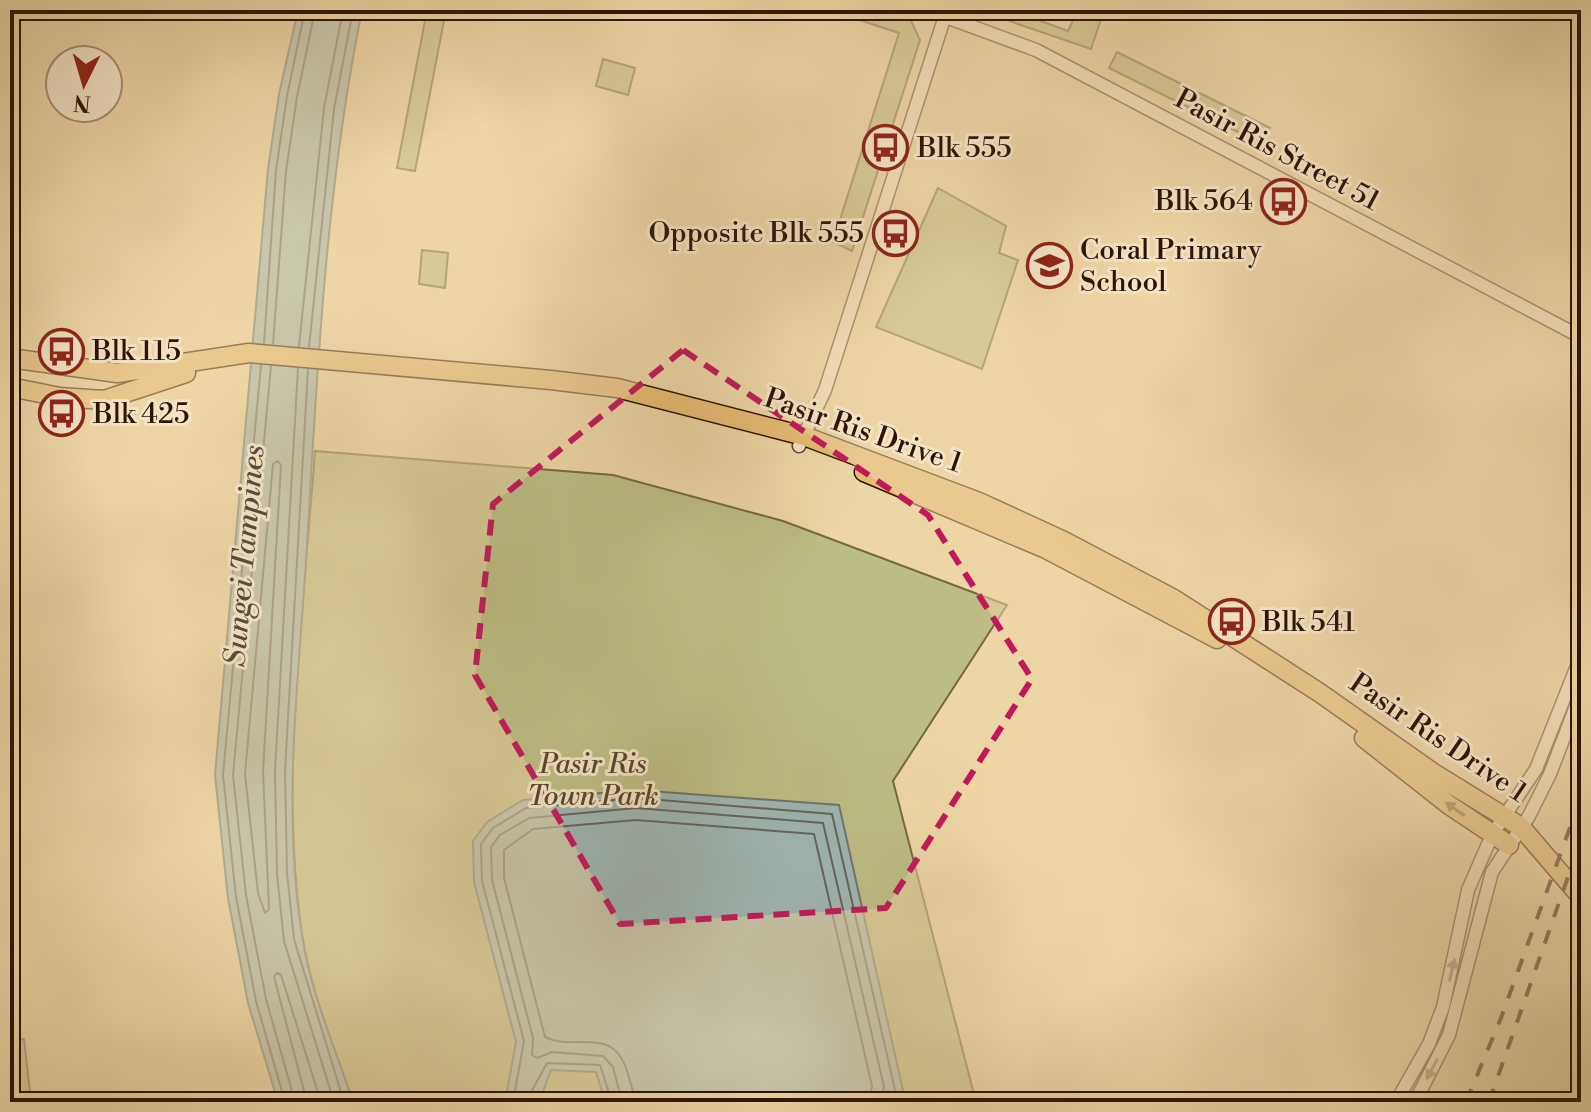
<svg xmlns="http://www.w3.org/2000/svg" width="1591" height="1112" font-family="'Libre Bodoni',serif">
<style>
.green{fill:#bcbd84;stroke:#746844;stroke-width:2}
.water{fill:#9eb6b3;stroke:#70756d;stroke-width:2}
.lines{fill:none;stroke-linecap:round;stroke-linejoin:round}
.shore{stroke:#65645c;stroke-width:2}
.minor-casing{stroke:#5c442d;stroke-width:15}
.primary-casing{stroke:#2c1305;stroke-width:21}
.minor{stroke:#f3e4c4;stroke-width:12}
.primary{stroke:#e6bb72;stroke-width:18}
.rail{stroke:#2c1305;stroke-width:4;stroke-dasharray:14 14;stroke-linecap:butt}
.oneway{fill:#89673c}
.oneway2{fill:#99866e}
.marked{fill:none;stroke:#c2185b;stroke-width:6;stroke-dasharray:16 10;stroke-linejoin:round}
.labels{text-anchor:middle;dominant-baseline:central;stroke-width:6;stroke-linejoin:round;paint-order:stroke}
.poi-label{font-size:28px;fill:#2c1305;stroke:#f3e4c4;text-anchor:start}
.street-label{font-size:28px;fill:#2c1305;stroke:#f3e4c4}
.park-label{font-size:28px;font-style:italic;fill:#57462b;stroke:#f3e4c4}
.water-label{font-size:30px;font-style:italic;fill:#544c42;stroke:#f3e4c4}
</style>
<rect width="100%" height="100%" fill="#edd6a5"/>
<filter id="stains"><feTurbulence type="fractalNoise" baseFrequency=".0025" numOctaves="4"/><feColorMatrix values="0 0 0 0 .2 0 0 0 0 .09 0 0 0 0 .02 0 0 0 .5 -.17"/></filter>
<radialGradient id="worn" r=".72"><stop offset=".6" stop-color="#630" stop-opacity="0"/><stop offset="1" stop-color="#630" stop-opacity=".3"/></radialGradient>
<path class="green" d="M427,10H446L415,171L397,168Z
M829,10H895L908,14L920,40L852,251L833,242L899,33Z
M977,10H1011L1068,31L1078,10H1104L1091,49Z
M1117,52L1270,128L1262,144L1109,68Z
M603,59L635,68L628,95L596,86Z
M938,188L1006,226L999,253L1018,260L982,369L876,327Z
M422,250L448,253L445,288L419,284Z
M315,451L613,475L783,521L1007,605L893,781L976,1102H353C335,1048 310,991 302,934C279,780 304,606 315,451Z
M24,1039L31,1102H10V1040Z"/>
<path class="water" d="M298,10H362C325,193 317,376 306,561C298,685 282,812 302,935C310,991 335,1048 353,1102H278L248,1003L228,898L215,775L268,169L279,94Z
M636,790L839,805L904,1095L896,1102H605L596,1072L551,1070L539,1102H505L516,1042L474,882L473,841L487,822L523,800Z"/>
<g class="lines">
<path class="shore" d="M264,343L276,170L287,96L305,10
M273,344L286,171L297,97L315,10
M299,346L324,108L343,10
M309,347L334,109L353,10
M261,365L223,775L236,897L256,1001L285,1102
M271,366L233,775L246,895L266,999L295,1102
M298,368L275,771L277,874L284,941L334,1102
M308,369L285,771L287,873L294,939L344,1102
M277,461L281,465L263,771L269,909L265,913L258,893L245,774L273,464Z
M307,1102L274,977L277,973L281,975L321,1102
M513,1102L524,1041L482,881L481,844L493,828L526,808L636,798L832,814L895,1090L891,1102
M531,1102L530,1094L547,1063L600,1065L612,1102
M622,1102L613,1067L603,1056L552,1052L537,1058L532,1055L533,1038L492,880L491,847L500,835L529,818L636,808L823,823L884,1087L881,1102
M634,1102C634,1091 630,1081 627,1071C612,1024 575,1052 545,1037L504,878V850L533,829L636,820L814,834L872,1086L869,1102"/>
<defs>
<path id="minor" d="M927,10L1036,50L1581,337
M799,446L825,390L945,16
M1396,1102L1429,1044L1443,1007L1468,890L1492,835L1536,769L1581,656
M1415,1102L1449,1035L1492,872L1529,816L1550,774L1581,693"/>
<path id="primary" d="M10,358L117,373L249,353L551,380L617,388L804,436L979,502L1064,541L1174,599L1320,693L1435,774L1521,827L1581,897
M10,387L60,397L104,400L186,373
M864,472L1046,549L1217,639
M1364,738L1449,805L1509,845"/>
</defs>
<use href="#minor" class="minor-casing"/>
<use href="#primary" class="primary-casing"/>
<use href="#minor" class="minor"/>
<use href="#primary" class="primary"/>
<path class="rail" d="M1466,1102L1501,1018L1581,797
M1489,1102L1581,840"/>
</g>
<defs><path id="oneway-solid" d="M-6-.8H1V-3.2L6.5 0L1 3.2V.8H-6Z" transform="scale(2)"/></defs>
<use class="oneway" href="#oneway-solid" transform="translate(1455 809) rotate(-145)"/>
<g class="oneway2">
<use href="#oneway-solid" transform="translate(1452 970) rotate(-77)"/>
<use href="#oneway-solid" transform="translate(1432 1069) rotate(118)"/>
</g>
<path d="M0 0H1591V1112H0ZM683,350L928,515L1032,679L886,908L620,924L475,675L493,504Z" fill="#edd6a5" fill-opacity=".55" fill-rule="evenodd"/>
<path class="marked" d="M683,350L928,515L1032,679L886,908L620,924L475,675L493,504Z"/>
<defs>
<symbol id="bus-ring" viewBox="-11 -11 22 22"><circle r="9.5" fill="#f3e4c4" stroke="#8f2418" stroke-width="1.5"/><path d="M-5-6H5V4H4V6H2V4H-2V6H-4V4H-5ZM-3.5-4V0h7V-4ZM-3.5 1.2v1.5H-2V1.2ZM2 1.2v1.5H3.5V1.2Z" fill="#8f2418"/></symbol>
<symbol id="school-ring" viewBox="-11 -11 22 22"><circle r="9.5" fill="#f3e4c4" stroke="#8f2418" stroke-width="1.5"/><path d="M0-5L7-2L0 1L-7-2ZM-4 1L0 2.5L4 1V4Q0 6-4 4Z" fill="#8f2418"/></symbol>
</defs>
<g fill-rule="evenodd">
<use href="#bus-ring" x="860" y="122" width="51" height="51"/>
<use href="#bus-ring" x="1258" y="176" width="51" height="51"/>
<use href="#bus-ring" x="870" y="208" width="51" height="51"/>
<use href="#school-ring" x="1024" y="240" width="51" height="51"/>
<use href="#bus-ring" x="36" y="326" width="51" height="51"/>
<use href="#bus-ring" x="36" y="388" width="51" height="51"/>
<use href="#bus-ring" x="1206" y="596" width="51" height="51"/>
</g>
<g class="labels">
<g class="poi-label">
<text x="917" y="148">Blk 555</text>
<text x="1253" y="201" text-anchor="end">Blk 564</text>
<text x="864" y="233" text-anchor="end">Opposite Blk 555</text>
<text x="1080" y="250">Coral Primary<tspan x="1080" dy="32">School</tspan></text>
<text x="92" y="351">Blk 115</text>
<text x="93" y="414">Blk 425</text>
<text x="1262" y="622">Blk 541</text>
</g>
<g class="street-label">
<text transform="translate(1277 150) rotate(28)">Pasir Ris Street 51</text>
<text transform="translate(863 431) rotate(19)">Pasir Ris Drive 1</text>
<text transform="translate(1438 738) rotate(34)">Pasir Ris Drive 1</text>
</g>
<g class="park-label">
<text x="593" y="764">Pasir Ris<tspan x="593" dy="32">Town Park</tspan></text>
</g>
<g class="water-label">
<text transform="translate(245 556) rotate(-85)">Sungei Tampines</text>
</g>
</g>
<rect width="1591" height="1112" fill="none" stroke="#edd6a5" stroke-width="40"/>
<rect x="12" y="12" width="1567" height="1088" fill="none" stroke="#2c1305" stroke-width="4"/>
<rect x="20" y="20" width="1551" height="1072" fill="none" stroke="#2c1305" stroke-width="2"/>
<g transform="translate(84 84) rotate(185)"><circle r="38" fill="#f3e4c4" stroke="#a39078" stroke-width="2"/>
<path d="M0-6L14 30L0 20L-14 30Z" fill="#8f2418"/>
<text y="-12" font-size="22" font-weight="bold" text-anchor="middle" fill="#2c1305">N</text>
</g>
<rect width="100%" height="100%" filter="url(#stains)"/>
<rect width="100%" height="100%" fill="url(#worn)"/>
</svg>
